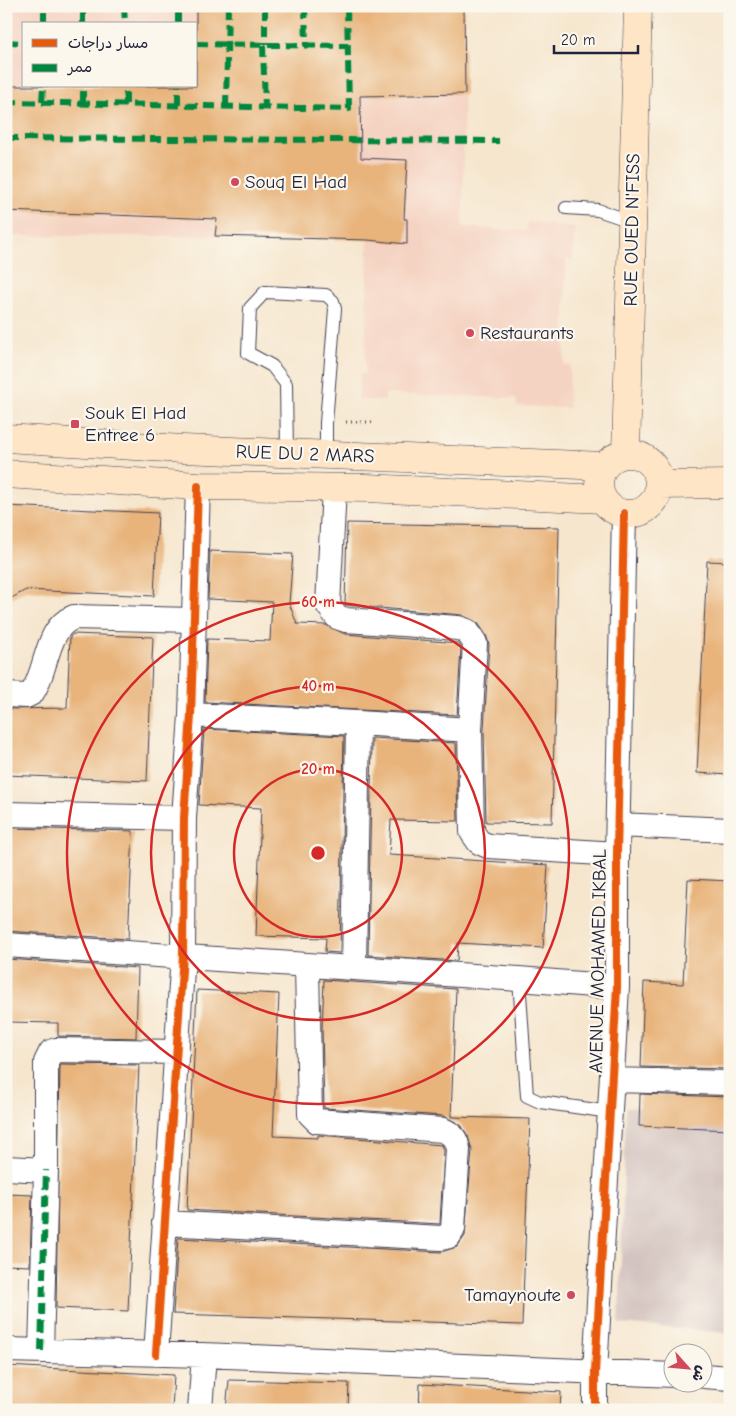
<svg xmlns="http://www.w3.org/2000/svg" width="736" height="1416" font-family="'Comic Neue','Playpen Sans Arabic',sans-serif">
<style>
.built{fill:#f5d3c2;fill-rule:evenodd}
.industrial{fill:#d1c0bd}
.building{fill:#e8b47b}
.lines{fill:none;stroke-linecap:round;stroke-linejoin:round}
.lane-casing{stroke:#423f51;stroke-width:14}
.street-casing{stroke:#423f51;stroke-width:26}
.secondary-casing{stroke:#423f51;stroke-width:29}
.path{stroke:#423f51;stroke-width:3;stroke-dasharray:1 4;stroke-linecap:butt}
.lane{stroke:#fff;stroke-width:12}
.street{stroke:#fff;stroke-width:24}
.secondary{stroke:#fde5c5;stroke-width:28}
.quiet{stroke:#00873e;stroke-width:6;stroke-dasharray:12 6;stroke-linecap:butt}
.cycleway-casing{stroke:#fbf7ec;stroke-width:11}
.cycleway{stroke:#e8590c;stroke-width:8}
.ring{fill:none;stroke:#d62828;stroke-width:2.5}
.poi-dot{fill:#d1495b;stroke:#fbf7ec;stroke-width:2}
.labels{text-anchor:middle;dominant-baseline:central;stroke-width:4.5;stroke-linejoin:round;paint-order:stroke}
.poi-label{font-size:19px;fill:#22223b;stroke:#fbf7ec;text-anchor:start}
.street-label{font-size:19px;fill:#22223b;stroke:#fbf7ec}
.centre{fill:#d62828;stroke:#fbf7ec;stroke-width:2.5}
.ring-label{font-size:15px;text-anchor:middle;font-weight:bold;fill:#d62828;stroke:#fbf7ec;stroke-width:4.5;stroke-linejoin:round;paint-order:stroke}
</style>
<rect width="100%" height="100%" fill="#fbf7ec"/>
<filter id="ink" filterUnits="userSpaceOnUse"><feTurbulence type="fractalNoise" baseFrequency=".02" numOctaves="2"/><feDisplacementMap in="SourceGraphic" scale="10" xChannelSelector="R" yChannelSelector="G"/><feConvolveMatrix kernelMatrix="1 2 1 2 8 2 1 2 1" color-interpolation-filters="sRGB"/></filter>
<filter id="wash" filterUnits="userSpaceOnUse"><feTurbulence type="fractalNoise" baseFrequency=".0096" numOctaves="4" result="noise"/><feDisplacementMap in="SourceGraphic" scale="20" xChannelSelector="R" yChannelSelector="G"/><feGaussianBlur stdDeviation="1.12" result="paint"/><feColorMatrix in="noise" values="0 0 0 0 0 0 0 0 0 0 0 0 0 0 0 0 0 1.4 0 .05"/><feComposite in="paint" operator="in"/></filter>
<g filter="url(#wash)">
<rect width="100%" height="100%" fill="#f6e6ce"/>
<path class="built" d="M6,6H464L463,227L526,231L527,222L575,227L573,260H566L564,365H570L568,408L517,406L516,398L385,394V401L358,400L360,374H365L368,240L215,236H6ZM24,24H196V86H24Z"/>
<path class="industrial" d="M626,1107L730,1113V1333L619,1324Z"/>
<g id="blocks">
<path class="building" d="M196,6H464L465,94L360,96L361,158L407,160L404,219H407V244L368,240L215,236L217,219L6,211V86H196Z
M6,506L158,513L154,596L26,590L6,601Z
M347,523L559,527L552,823L486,822L484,730L489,644L486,635L478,623L462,615L345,605Z
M210,551L293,554L289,603L297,624L326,625L345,634L458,643L461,647L457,715L205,702L207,639L270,641L272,602L208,599Z
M707,561L730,562V775L697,773Z
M73,634L153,637L147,781L6,775V709L67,708L70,637Z
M204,729L344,736L340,953L325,952L326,938L256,936L261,808L199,805Z
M372,738L456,743L458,821L391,820L389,855L548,865L543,948L458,943L457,961L368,955Z
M6,828L133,831L128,939L6,931Z
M688,879L730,881V1069L641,1067L644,982L683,984Z
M6,959L138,968L136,1038L58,1036V1023L6,1022Z
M324,980L456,989L451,1117L530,1119L522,1325L173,1314L178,1238L441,1252L457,1247L465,1236L472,1150L468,1136L461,1125L444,1116L324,1108L322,1030Z
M197,990L279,994L273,1136L318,1138V1135L442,1145L444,1150L440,1224L187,1210Z
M60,1064L139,1065L128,1311L56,1308Z
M640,1094L730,1097V1130L639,1126Z
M6,1194L32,1195L30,1266L6,1265Z
M6,1366L174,1375L172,1410H6Z
M229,1380L349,1383L348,1410H226Z
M420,1384L561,1392L560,1410H419Z"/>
</g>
</g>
<g filter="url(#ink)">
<use href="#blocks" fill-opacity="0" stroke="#423f51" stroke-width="1"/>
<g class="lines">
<defs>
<path id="lane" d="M566,208L598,210L633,222
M287,453L286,384L272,366L248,353L250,308L265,292L326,295L333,301L335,309L326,423V456
M519,979L527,1096L540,1102L610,1112"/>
<path id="street" d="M334,489L328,605L337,617L346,620L458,628L467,631L475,643L470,730L472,832L479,842L488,846L617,854
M6,695L26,696L32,693C48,670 45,628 74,617L192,620
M191,715L358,723L354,968
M358,723L470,730
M6,814L184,818
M618,825L730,830
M6,945L519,979L617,987
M612,1080L730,1083
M6,1168L46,1170V1062L51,1052L56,1050L177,1052
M164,1223L441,1238L449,1236L453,1229L458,1149C456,1138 452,1134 443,1130L317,1121L310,1114L307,966
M6,1350L204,1355L674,1375
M41,1351L46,1170
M156,1354L183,955L184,818L191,715L198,486
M704,1376L730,1378
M200,1410L204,1355
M595,1410V1372L617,987V854L624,513"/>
<path id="secondary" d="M6,438L183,449L605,466
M626,453L638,6
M599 484a30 30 0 1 1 60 0a30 30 0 1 1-60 0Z
M6,474L198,486L366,488L603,499
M659,485L730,484"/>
</defs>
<use href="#lane" class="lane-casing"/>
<use href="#street" class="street-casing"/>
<use href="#secondary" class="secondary-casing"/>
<path class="path" d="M346,422H372"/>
<use href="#lane" class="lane"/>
<use href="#street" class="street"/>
<use href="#secondary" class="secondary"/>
<path class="quiet" d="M124,6L125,24
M265,6V44
M305,6L306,46
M44,24V6
M83,24V6
M178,24V6
M6,42L24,43
M196,44L348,46
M263,45L265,107
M6,102L349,109L347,6
M42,102L43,86
M83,103V86
M126,104V86
M178,105V86
M226,107L228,6
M6,138L499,141
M41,1351L46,1170"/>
<defs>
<path id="cycleway" d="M156,1354L183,955L184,818L191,715L198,486
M595,1410V1372L617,987V854L624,513"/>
</defs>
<use href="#cycleway" class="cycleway-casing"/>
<use href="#cycleway" class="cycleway"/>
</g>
</g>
<g class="ring">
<circle cx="318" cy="853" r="84"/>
<circle cx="318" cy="853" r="167"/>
<circle cx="318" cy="853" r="251"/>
</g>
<g class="poi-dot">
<circle cx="235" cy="182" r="5"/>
<circle cx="470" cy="333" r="5"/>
<rect x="70" y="419" width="10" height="10" rx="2.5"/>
<circle cx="571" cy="1295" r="5"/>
</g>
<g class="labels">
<g class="poi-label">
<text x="245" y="182">Souq El Had</text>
<text x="480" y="333">Restaurants</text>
<text x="85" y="413">Souk El Had<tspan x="85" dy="22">Entree 6</tspan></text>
<text x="561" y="1295" text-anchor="end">Tamaynoute</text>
</g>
<g class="street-label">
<text transform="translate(632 230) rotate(-89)">RUE OUED N'FISS</text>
<text transform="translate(305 454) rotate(2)">RUE DU 2 MARS</text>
<text transform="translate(598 961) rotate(-89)">AVENUE MOHAMED IKBAL</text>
</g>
</g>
<circle cx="318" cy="853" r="8" class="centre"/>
<g class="ring-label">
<text x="318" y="607">60 m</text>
<text x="318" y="691">40 m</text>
<text x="318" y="774">20 m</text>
</g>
<rect width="736" height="1416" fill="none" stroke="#fbf7ec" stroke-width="25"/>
<rect x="22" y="22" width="175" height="65" fill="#fbf7ec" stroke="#a4a2a5"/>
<rect x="32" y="39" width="25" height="8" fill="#e8590c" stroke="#a4a2a5"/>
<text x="68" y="48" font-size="15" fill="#22223b">مسار دراجات</text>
<rect x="32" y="64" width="25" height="8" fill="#00873e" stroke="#a4a2a5"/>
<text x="68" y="72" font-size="15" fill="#22223b">ممر</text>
<g transform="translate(688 1368) rotate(117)"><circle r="24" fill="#fbf7ec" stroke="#a4a2a5"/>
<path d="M0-4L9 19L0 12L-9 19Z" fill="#d1495b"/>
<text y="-8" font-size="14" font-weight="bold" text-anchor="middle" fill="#22223b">ش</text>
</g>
<path d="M554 45v8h84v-8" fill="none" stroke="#22223b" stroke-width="2.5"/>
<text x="561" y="45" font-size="15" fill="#22223b" stroke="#fbf7ec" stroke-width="4" paint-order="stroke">20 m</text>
</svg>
